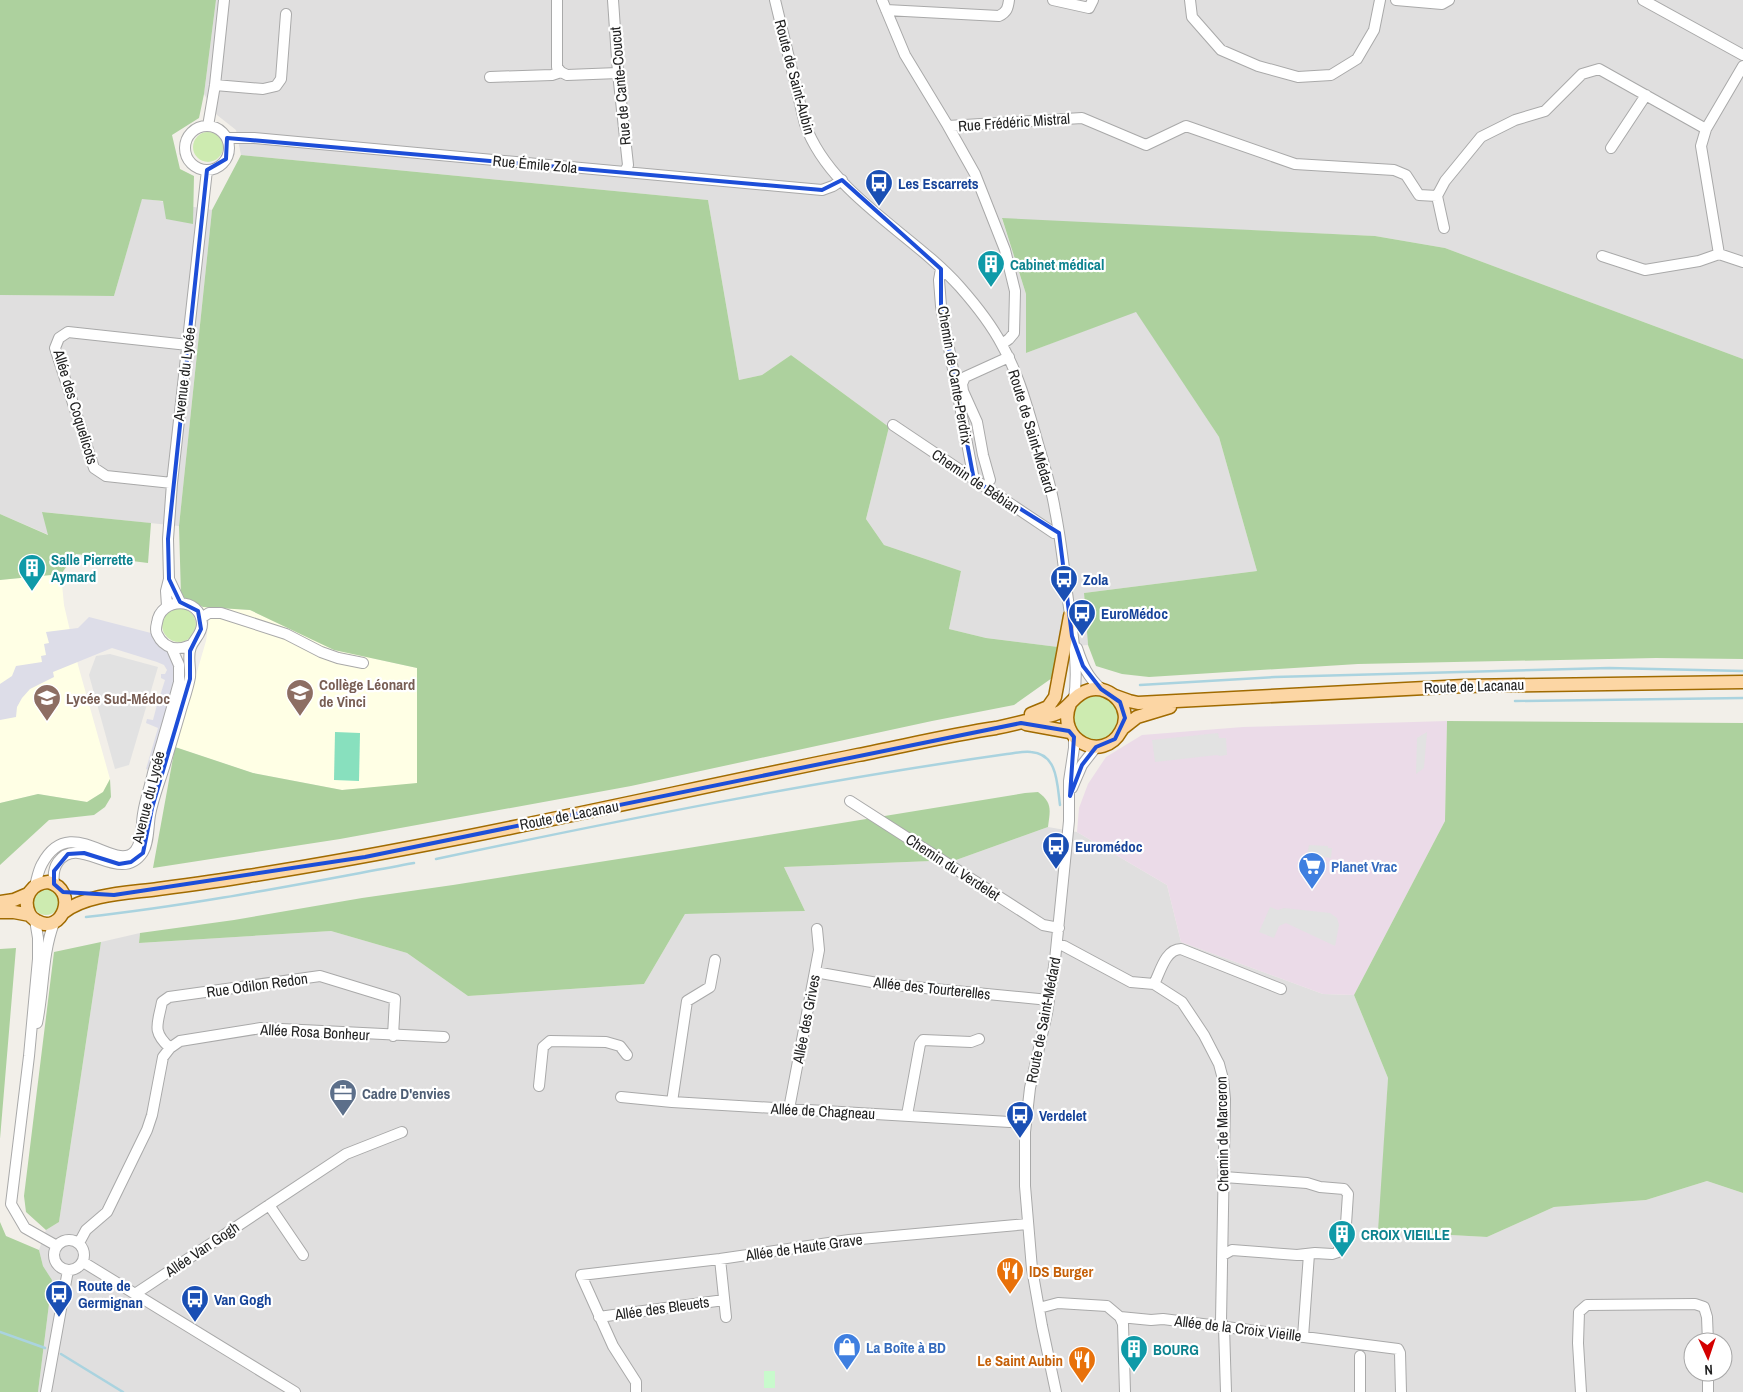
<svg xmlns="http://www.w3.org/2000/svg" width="1743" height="1392" font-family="'Archivo Narrow',sans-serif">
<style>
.residential{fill:#e0dfdf;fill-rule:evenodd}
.industrial{fill:#ebdbe8}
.education{fill:#ffffe5}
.grass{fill:#cdebb0}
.forest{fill:#add19e}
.park{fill:#c8facc}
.pitch{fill:#88e0be}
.parking{fill:#e2e2e2}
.plaza{fill:#dddde8}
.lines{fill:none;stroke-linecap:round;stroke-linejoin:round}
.stream{stroke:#aad3df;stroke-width:2.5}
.minor-casing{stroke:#a9a9a9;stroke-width:12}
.major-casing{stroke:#a06b00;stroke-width:15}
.minor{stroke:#fff;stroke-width:10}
.major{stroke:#fcd6a4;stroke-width:12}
.marked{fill:none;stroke:#1d4ed8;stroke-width:4;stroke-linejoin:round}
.labels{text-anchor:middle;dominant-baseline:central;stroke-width:4.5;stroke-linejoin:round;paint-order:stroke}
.street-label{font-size:15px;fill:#222;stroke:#fff}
.transit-label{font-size:15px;font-weight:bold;fill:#164399;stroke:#fff;text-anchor:start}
.culture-label{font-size:15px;font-weight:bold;fill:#0d838f;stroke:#fff;text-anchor:start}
.education-label{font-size:15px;font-weight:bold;fill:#785e54;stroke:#fff;text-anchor:start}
.shop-label{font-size:15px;font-weight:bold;fill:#366cbe;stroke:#fff;text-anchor:start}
.service-label{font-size:15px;font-weight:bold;fill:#4e5e75;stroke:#fff;text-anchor:start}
.food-label{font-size:15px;font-weight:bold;fill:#c56008;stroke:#fff;text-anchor:start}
</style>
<rect width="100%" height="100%" fill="#f2efe9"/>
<path class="residential" d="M216,0H1743V359L1445,248L1375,236L1002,219L1026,294V353L1136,311L1219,437L1257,571L1084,593L1088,645L1058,647L986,638L949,629L961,571L884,545L866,519L889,427L791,355L762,375L739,380L708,200L241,155L236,130L217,115L204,94Z
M142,198L212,210L179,526L43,512L49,535L0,514V295L114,296Z
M1048,827L1077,832L1167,885L1181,942L1323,994L1354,995L1388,1078L1379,1231L1487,1237L1554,1207L1646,1200L1707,1181L1743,1193V1392H38L52,1280L43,1266L39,1250L46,1230L59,1222L101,942L140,933L139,943L331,931L407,953L468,996L644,984L685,914L805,911L784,867L956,860ZM1693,1342H1723V1372H1693Z"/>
<path class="industrial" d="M1447,721L1445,821L1354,995L1323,994L1181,942L1167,885L1077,832L1079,808L1088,784L1106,757L1142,735L1243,727Z"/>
<path class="education" d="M61,574L64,605L78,665L110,779L103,792L87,802L38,794L0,803V580Z
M203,607L250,610L334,650L417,668V784L342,790L253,773L175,747L206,641L209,621Z"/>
<path class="grass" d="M193 147a15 15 0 1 1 30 0a15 15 0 1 1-30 0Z
M162 625a17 17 0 1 1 34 0a17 17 0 1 1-34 0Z
M1072 718a24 24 0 1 1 48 0a24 24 0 1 1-48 0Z
M33 902a13 13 0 1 1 26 0a13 13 0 1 1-26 0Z"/>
<path class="forest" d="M0,0H216L204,94L199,118L172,135L180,169L194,176L193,224L166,219L163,201L142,199L114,296L0,295Z
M241,155L708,200L739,380L762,375L791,355L889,427L866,519L884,545L961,571L949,629L986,638L1058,647L1052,678L1014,705L932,721L631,786L340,839L153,868L175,747L253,773L342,790L417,783V668L334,650L250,610L203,607L181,596L179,526L212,210Z
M1002,218L1375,236L1445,248L1743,359V659L1656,658L1358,664L1149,677L1122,674L1096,666L1088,645L1084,593L1257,571L1219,437L1136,312L1026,353V294Z
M42,512L151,523L148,563L76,554L61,574L0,580V514L48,535Z
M1447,721L1743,723V1193L1707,1181L1646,1200L1554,1207L1487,1237L1378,1231L1388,1078L1354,995L1445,821Z
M110,779L111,797L105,807L94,815L49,820L0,865V803L38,794L87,802L103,792Z
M1038,792C1053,803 1050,810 1048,827L956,860L784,867L805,911L685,914L644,984L468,996L407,953L331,931L139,943L140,933L234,920L362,898L453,885L676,850L1025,793Z
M101,942L59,1222L46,1230L26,1212L24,1196L54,952Z
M16,948L0,1139V949Z
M0,1222L6,1236L39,1250L43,1266L52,1280L38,1392H0Z"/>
<path class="park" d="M764,1371H775V1388H764Z"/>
<path class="pitch" d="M335,732L360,733L359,781L334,780Z"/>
<path class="parking" d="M110,654L158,667L129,765L115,769L89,675L96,656Z
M1427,732L1424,768L1416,774L1417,738Z
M1218,733L1219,738H1226L1227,755L1220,756L1217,755L1155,762L1152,740Z
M1309,845L1328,846V848H1332L1331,858L1307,855Z
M1270,907L1278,910L1284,908L1330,913L1337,918L1339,925L1335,946L1286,923L1279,926L1274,938L1259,932Z"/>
<path class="plaza" d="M89,617L151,633L159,643L171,653L175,662L176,677L149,770L146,769L158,728L146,723L147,719L153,720L158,701L154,699L155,695L160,696L165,680L161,678V674H165L167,670L164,665L157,662L112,648L53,672L54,677L30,689L22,698L17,707L16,717L0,720V684L12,676L16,666L42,662L41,656L46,655L44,644L49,643L46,632L78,628Z"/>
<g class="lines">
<path class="stream" d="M1140,685L1275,677L1609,668L1743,671
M1515,701L1743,698
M436,859C626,819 816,781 1007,754C1015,753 1024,751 1031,752C1058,754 1057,784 1060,805
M86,917C196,905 305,883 414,863
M0,1332L45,1348
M61,1354L123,1392"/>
<defs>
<path id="minor" d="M557,0V67L561,72L567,75L618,73
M613,0L618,73L628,165L625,172
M775,0L805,124C830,194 912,233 960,287C975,304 991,324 1002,345C1018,373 1026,403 1035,433C1042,459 1051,484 1055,510C1061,540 1064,570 1068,600C1072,631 1079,668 1074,698
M882,0L905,55L948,126L975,174L1005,250L1015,291L1014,333L1009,339L1002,344
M1053,0L1089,8L1093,0
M1190,0L1192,17L1221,50L1258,66L1298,77L1331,75L1357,59L1374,30L1380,0
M1396,0L1442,4L1449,0
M1643,0L1743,55
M886,10L999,16C1007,12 1008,8 1009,0
M1743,66L1706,129L1701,146L1719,254L1743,262
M490,77L552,75L561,72
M215,85L263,89L276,86L281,79L286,14
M208,126L215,85L224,0
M948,126L1082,118L1146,145L1186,126L1295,164L1394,170L1406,175L1419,195L1437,196L1444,228
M185 148a22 22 0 1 1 44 0a22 22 0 1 1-44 0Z
M227,138H254L822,190L833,186L842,180
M1611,148L1646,95
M1437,196L1445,181L1481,137L1515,120L1545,111L1582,74L1599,69L1706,129
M1602,256L1645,270L1699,261L1719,254
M941,269L939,280L941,306L974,480
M893,425L1054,533H1059
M990,480L983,455L977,422L963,391L962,384L965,377L1009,357
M172,483L106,476L94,468L55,348L59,338L68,332L188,345
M169,579L180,602
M167,606L166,591L169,579L168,539L172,483L207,170
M201,618L209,613H221L286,634L321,652L338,658L363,663
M1077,648C1083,666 1087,676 1101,689
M1072,788L1082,765L1096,747
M850,801L1043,925L1059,928
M54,884C53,876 53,869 58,862C79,832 120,887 143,852C149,842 148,827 150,815C153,798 160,781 165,764C170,747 175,730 180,713C183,702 188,689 190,677C191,667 187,656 191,647C194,639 202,634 202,624C201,596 160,597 157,623C156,627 155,630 157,634C164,649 177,651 191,645
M35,886C37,879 38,871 42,864C70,811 115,874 135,851C143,842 141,825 143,814C145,800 150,787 153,773C162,743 171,712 179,682V665L172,649
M35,920L38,938V959L29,1056L11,1204L25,1228L57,1246
M1057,944L1064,946L1131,982L1154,984L1182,1002L1204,1035L1219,1064L1223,1079L1225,1099L1221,1321L1224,1327L1226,1392
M815,972L883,984L1049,1000
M1154,984C1160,973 1165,949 1181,949L1281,989
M37,1023C44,990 42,954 54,923
M170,1048C151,1031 158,1024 162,1002L169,997L320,976L395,999L393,1036
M539,1086L543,1047L550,1041L606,1042L620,1046L627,1055
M621,1097L672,1102L1026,1123
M672,1102L687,1001L710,987L715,960
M789,1109L819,950L817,929
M907,1115L920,1044L923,1040L971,1042L979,1039
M269,1205L303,1255
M54 1255a15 15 0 1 1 30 0a15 15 0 1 1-30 0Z
M79,1243L86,1230L107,1212L147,1130L152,1115L163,1057L170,1048L180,1041L261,1028L444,1037
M1223,1255L1232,1250L1297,1255L1315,1253L1332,1254L1338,1252L1346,1224L1348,1194L1344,1189L1320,1187L1307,1183L1224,1177
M720,1259L726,1317
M83,1262L295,1392
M135,1294L346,1154L402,1132
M1039,1308L1058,1303L1107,1306L1120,1317L1151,1320L1163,1319L1398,1349L1400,1353L1401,1392
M599,1317L724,1300
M1120,1317L1123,1324L1125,1392
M1303,1337L1309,1254
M1360,1356V1392
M1708,1372V1392
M46,1392L68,1270
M636,1392V1382L613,1346L581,1275L720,1259L849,1240L1028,1224
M1056,1392L1042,1326L1032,1269L1025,1186V1132L1030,1088L1047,1013L1055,960L1069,821V781L1074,748V737
M1581,1392L1578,1343L1579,1312L1587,1305L1695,1304L1704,1307L1707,1317L1708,1342"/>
<path id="major" d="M1115,696L1129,701L1138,703L1464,686L1743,682
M1031,714L1048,707L1055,697L1070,616
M1026,724L1070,732
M1123,728L1137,717L1170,707
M48,882C80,890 62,936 37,921C33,919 30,916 29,913C22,897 32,883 48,882Z
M0,902L14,900L28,894
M0,912H14L30,915
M64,912C87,894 129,893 158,889C188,885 218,881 248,876C453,844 655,796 858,755C904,746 949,735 996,728C1010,725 1023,722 1037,718C1045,716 1053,716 1060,712C1071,705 1076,693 1089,690C1112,684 1134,710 1121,731C1103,764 1055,740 1070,704"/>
</defs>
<use href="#minor" class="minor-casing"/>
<use href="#major" class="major-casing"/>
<use href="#minor" class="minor"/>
<use href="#major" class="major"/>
</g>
<path class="marked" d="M227,138L822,190L842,180L941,269V306L974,480L1059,533L1072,636L1083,666L1101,689L1120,702L1125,718L1115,739L1096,747L1082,765L1070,796L1074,737L1069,731L1021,723L365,857L114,895L63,892L54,884V871L68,854L84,853L119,864L131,862L143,853L152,808L190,679V651L201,629L198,611L180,602L169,579L168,539L207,170L226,159Z"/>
<defs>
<symbol id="bus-pin" viewBox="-11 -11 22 30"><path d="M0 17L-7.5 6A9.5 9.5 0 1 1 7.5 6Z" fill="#1a4fb4" stroke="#fff"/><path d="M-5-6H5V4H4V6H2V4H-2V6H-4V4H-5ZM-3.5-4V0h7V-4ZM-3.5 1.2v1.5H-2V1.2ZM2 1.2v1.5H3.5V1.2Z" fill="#fff"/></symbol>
<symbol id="building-pin" viewBox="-11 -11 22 30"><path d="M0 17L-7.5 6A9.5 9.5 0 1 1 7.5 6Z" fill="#0f9aa8" stroke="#fff"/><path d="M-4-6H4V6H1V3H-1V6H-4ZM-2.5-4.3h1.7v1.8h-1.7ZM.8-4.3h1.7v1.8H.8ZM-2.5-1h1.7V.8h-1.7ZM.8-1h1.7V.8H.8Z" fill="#fff"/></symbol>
<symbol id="school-pin" viewBox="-11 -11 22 30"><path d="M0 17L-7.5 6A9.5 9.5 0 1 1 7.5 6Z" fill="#8d6e63" stroke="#fff"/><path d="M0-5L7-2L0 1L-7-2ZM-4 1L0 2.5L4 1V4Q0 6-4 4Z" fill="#fff"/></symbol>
<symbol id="supermarket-pin" viewBox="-11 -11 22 30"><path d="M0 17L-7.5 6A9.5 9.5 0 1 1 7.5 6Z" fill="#3f7fe0" stroke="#fff"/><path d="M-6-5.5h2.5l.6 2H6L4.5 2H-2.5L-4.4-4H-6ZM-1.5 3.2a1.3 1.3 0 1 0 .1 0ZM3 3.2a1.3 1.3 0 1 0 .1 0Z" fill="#fff"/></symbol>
<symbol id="office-pin" viewBox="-11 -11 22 30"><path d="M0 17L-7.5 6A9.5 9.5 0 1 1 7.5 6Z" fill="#5c6f8a" stroke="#fff"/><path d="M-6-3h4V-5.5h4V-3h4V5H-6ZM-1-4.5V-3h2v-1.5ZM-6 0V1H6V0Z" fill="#fff"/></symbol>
<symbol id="restaurant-pin" viewBox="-11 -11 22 30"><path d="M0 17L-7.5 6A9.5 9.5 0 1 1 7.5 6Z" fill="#e8710a" stroke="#fff"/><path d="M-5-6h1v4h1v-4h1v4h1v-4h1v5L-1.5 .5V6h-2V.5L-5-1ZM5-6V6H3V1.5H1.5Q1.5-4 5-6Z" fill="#fff"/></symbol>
<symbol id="shop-pin" viewBox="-11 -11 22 30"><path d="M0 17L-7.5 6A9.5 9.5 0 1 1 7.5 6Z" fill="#3f7fe0" stroke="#fff"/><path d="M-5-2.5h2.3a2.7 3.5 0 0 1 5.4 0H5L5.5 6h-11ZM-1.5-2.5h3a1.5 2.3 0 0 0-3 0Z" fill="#fff"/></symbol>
</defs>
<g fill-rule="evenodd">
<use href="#bus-pin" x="863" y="167" width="32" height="43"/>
<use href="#building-pin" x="975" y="248" width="32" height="43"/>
<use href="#building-pin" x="16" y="552" width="32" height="43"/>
<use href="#bus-pin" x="1048" y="563" width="32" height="43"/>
<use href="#bus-pin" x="1066" y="597" width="32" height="43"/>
<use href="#school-pin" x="284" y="677" width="32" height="43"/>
<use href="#school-pin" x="31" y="682" width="32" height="43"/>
<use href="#bus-pin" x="1040" y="830" width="32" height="43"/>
<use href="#supermarket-pin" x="1296" y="850" width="32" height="43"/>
<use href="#office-pin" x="327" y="1077" width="32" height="43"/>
<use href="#bus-pin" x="1004" y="1099" width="32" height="43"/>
<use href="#building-pin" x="1326" y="1218" width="32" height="43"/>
<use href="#restaurant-pin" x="994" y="1255" width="32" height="43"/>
<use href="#bus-pin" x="43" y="1278" width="32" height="43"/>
<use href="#bus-pin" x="179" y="1283" width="32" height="43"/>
<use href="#shop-pin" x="831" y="1331" width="32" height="43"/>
<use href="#building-pin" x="1118" y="1333" width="32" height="43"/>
<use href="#restaurant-pin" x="1066" y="1344" width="32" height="43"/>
</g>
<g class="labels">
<g class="street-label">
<text transform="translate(795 77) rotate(75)">Route de Saint-Aubin</text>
<text transform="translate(620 86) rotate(-95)">Rue de Cante-Coucut</text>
<text transform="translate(1014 122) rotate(-4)">Rue Frédéric Mistral</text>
<text transform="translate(535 164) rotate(5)">Rue Émile Zola</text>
<text transform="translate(184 374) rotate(-83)">Avenue du Lycée</text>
<text transform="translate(955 375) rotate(80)">Chemin de Cante-Perdrix</text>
<text transform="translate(76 407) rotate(73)">Allée des Coquelicots</text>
<text transform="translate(1032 431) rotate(73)">Route de Saint-Médard</text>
<text transform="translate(976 481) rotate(34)">Chemin de Bébian</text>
<text transform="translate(1474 686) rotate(-2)">Route de Lacanau</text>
<text transform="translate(148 797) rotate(-76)">Avenue du Lycée</text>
<text transform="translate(569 815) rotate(-11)">Route de Lacanau</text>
<text transform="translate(953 867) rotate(33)">Chemin du Verdelet</text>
<text transform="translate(257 985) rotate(-8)">Rue Odilon Redon</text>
<text transform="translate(932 988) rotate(6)">Allée des Tourterelles</text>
<text transform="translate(806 1019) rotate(-79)">Allée des Grives</text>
<text transform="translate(1043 1020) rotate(-79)">Route de Saint-Médard</text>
<text transform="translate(315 1032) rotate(3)">Allée Rosa Bonheur</text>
<text transform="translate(823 1111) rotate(3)">Allée de Chagneau</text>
<text transform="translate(1222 1134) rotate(-91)">Chemin de Marceron</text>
<text transform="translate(804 1247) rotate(-8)">Allée de Haute Grave</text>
<text transform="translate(202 1249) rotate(-34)">Allée Van Gogh</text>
<text transform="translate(662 1308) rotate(-8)">Allée des Bleuets</text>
<text transform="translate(1238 1328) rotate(7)">Allée de la Croix Vieille</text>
</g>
<g class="transit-label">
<text x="898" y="183">Les Escarrets</text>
<text x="1083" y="579">Zola</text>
<text x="1101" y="613">EuroMédoc</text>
<text x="1075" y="846">Euromédoc</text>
<text x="1039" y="1115">Verdelet</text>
<text x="78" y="1285">Route de<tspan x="78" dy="17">Germignan</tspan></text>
<text x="214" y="1299">Van Gogh</text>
</g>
<g class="culture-label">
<text x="1010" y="264">Cabinet médical</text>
<text x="51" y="559">Salle Pierrette<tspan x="51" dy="17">Aymard</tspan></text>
<text x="1361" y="1234">CROIX VIEILLE</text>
<text x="1153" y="1349">BOURG</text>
</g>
<g class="education-label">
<text x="319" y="684">Collège Léonard<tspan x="319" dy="17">de Vinci</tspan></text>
<text x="66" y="698">Lycée Sud-Médoc</text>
</g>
<g class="shop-label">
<text x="1331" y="866">Planet Vrac</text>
<text x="866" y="1347">La Boîte à BD</text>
</g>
<g class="service-label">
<text x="362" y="1093">Cadre D'envies</text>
</g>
<g class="food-label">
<text x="1029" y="1271">lDS Burger</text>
<text x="1063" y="1360" text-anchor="end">Le Saint Aubin</text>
</g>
</g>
<g transform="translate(1708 1357) rotate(177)"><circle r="24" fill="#ffffff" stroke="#a7a7a7"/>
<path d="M0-4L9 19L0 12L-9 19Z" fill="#d40000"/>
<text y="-8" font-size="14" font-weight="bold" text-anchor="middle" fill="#222222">N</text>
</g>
</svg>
